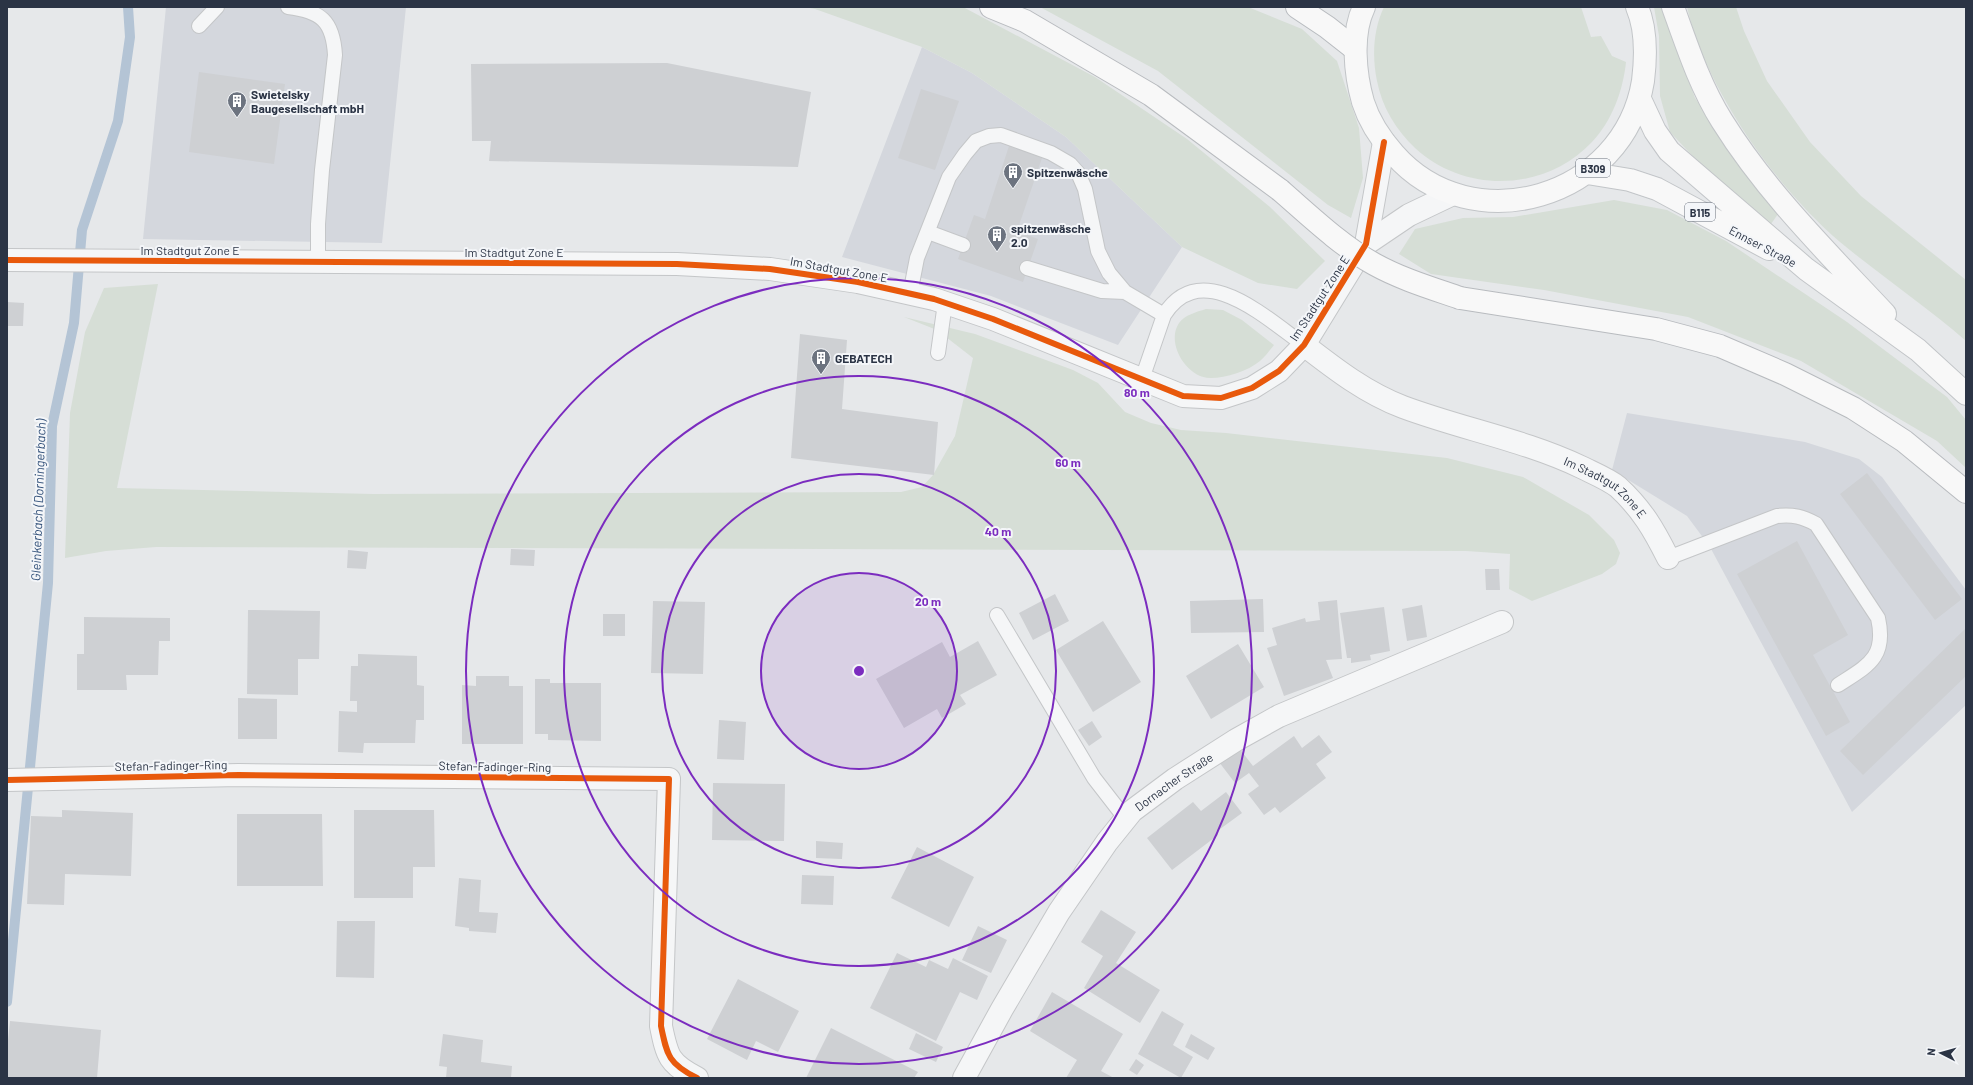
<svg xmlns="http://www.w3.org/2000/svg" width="1973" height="1085" font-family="Barlow,sans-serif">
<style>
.built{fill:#d4d7dd}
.green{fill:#d6ded6}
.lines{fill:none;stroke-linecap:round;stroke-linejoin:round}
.stream{stroke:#b4c4d5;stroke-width:10}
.building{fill:#ced0d3}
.service-casing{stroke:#c4c6c8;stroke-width:16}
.minor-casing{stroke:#c4c6c8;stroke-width:24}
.primary-casing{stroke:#c2c5c8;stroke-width:24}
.trunk-casing{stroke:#b8bbbf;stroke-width:24}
.service{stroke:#f5f6f7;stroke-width:14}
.minor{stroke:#f5f6f7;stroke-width:22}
.primary{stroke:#f8f8f8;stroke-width:22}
.trunk{stroke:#f8f8f8;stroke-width:22}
.trunk-bridge-casing{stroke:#b8bbbf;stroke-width:24;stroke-linecap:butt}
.trunk-bridge{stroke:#f8f8f8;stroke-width:22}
.cycleway-casing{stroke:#f4f6f9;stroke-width:8}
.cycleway{stroke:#e8590c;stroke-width:6}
.ring{fill:none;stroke:#7b2cbf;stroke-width:2}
.labels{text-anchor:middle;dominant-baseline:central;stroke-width:4;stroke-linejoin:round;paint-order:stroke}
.shield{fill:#f4f6f9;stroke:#676e7b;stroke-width:1}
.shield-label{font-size:11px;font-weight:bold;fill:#2b3445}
.poi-label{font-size:12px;font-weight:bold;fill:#2b3445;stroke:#f4f6f9;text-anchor:start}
.street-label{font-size:12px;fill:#2b3445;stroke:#f4f6f9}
.water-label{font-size:13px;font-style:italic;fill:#34527a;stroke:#f4f6f9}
.centre{fill:#7b2cbf;stroke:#f4f6f9;stroke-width:2}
.ring-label{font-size:12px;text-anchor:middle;font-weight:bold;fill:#7b2cbf;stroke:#f4f6f9;stroke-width:4;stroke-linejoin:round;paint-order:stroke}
</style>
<rect width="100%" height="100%" fill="#e6e8ea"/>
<path class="built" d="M166,7H406L382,243L143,239Z
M922,47L972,73L1066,137L1182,247L1118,345L991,296L842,257Z
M1627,413L1805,442L1859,459L1882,477L1966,590V705L1852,812L1710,547L1687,516L1612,470Z"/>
<path class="green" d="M804,7H963L1095,77L1187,139L1270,207L1325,261L1297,289L1258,283L1182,247L1066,137L972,73L922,47L815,9Z
M1040,7H1248L1302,29L1337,61L1359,128L1363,178L1351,218L1328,205L1158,71Z
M1384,7H1581L1591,37L1601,36L1612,56L1626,62C1623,91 1612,121 1592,142C1545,192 1465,194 1415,148C1396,130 1382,107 1377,81C1372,57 1373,30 1384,7Z
M1654,7H1662L1695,98L1778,214L1771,224L1700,164L1670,132L1660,96L1659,36Z
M1687,7H1736L1744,31L1767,81L1810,142L1861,196L1966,280V341C1926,306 1881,276 1840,242C1776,187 1706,90 1687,7Z
M1614,200L1667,210L1726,241L1847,322L1947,397L1966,420V468L1937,441L1801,361L1688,317L1544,290L1431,274L1399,254L1415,229L1463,218L1513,217Z
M158,284L117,488L373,494L901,492L922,487L933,475L955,436L973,358L937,330L904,317L975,334L1073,370L1098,383L1125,412L1151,423L1181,430L1226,433L1447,458L1523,477L1589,515L1614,540L1620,553L1616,564L1602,574L1532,601L1509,589L1510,554L1466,551L156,547L106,551L65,558L70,413L85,332L104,288Z
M1206,309L1223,310L1242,320L1274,345C1270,350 1265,357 1260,361C1248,371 1226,378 1211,378C1188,379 1165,344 1179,323C1185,315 1196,312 1206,309Z"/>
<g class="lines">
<path class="stream" d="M7,1002L48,583L52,426L74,323L82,230L118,121L130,37L128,7"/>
</g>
<path class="building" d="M667,63L811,92L798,167L489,161L491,141H472L471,64Z
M199,72L285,84L274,164L189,152Z
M921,89L959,101L935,170L898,158Z
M1009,146L1042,158L1017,231L1038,239L1023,282L958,259L974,215L985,219Z
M7,302L24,303L23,326H7Z
M800,334L847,340L842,409L938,422L934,475L791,458Z
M1867,473L1962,599L1935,620L1840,494Z
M1797,541L1848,635L1813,655L1850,722L1826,736L1737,574Z
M511,549L535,550L534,566L510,565Z
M348,550L368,552L366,569L347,568Z
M1485,569H1499L1500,590H1486Z
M1055,594L1069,621L1033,640L1019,613Z
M1263,599L1264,632L1191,633L1190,601Z
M1337,600L1342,659L1326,660L1333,678L1284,696L1267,648L1277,645L1272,628L1305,618L1306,622L1320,620L1318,602Z
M653,601L705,602L703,674L651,673Z
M1422,605L1427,637L1407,641L1402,609Z
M1384,607L1390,651L1370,655L1371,660L1351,663V658H1347L1340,613Z
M248,610L320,611L319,659H298V695L247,694Z
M603,614H625V636H603Z
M84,617L170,618V641H159L158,675H126L127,690H77V654H84Z
M1103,621L1141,682L1093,712L1056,650Z
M1966,628V676L1863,775L1840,751Z
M978,641L997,675L960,695L966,704L942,718L937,709L904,728L876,679L942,642L950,657Z
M1238,644L1264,687L1211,719L1186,676Z
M358,654L417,656V685L424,686V720H416L415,743H364L363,753L338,752L339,711L357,712V701H350L351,666H358Z
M476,676H509V686H523V744H462V685L476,686Z
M535,679H550V683H601V741L548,740V734H535Z
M238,698L277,699V739H238Z
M719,720L746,722L744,760L717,759Z
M1092,721L1102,737L1089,746L1078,730Z
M1319,735L1332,752L1316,764L1326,778L1280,813L1275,807L1264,815L1248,794L1259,786L1249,773L1235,783L1219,762L1239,748L1253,766L1294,736L1302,748Z
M713,783L785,784L784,841L712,840Z
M1226,792L1242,813L1216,832L1218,835L1172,870L1147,838L1193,802L1201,811Z
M62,810L133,813L131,876L65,874L64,905L27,904L31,816L62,817Z
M354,810H434L435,867H413V898H354Z
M237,814H322L323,886H237Z
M816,841L843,843L842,859L816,858Z
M917,847L974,877L949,927L891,898Z
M802,875L834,876L833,905L801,904Z
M459,878L481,880L479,912L498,913L496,933L469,931V928L455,926Z
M1101,910L1136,932L1116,963L1160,990L1140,1023L1084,988L1103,956L1081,942Z
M337,921H375L374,978L336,977Z
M978,926L1007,940L991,973L962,960Z
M897,953L926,967L929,960L948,969L953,958L988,976L977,1000L960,992L936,1041L870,1008Z
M738,979L799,1011L778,1052L756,1041L747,1060L707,1039Z
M1052,992L1123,1034L1101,1071L1114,1078H1066L1077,1060L1030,1031Z
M1162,1011L1184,1024L1173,1045L1193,1057L1181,1078L1138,1054Z
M10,1021L101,1030L97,1078H7V1050Z
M831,1028L918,1072L914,1078H806Z
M916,1033L943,1047L936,1062L909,1049Z
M443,1034L483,1040L481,1062L512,1066L511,1078H446L447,1067L439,1066Z
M1191,1034L1215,1048L1208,1060L1185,1047Z
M1136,1059L1144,1065L1137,1075L1129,1070Z"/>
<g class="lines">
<defs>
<path id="service" d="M288,7C321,11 333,21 335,55L322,170L318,224V262
M199,26L217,7
M928,232L963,245
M1027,268L1102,291L1125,292
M910,294L917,258L949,177L965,154L976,141L989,136L1001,135L1051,153L1070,164L1078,173L1085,189L1098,251L1109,273L1125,292L1164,315
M938,353L945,303
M1142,379L1164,315C1201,256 1267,319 1304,345
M1668,558L1777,516C1793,514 1803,517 1816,524L1878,618C1887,658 1867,666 1838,685
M997,615L1094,778L1125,818"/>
<g id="minor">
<path d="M1366,244L1409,215L1453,194"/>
<path d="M7,260L677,264L770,269L858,282L934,299L993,319L1183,396L1221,398L1252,388L1279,371L1304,345L1366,244L1384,142"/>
<path id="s1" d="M1304,345C1335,369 1366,393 1403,407C1462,429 1524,440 1581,467C1593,473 1608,479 1618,487C1642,509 1654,530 1668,558"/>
<path d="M7,780L239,775L669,779L661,1026C667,1056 669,1064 697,1078"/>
<path id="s2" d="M964,1078L1002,1009L1059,912L1107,842L1132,811L1175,779L1236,740L1279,716L1502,622"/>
</g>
<path id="primary" d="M1364,7C1351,34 1355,74 1363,102C1369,121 1380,138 1394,154C1472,243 1624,198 1643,81C1646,57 1647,30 1637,7
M1673,7C1687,46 1700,86 1722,121C1767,193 1827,252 1885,314
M1640,99L1655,131L1669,151L1806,269L1918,350L1966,394
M1587,173L1630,180L1657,189L1769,249"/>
<path id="trunk" d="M991,7L1025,21L1151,95L1280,190
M1297,7L1327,27L1355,49
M1460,298L1656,329L1720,346L1785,374L1853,408L1904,441L1966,492"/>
</defs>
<use href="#service" class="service-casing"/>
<use href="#minor" class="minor-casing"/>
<use href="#primary" class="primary-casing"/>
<use href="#trunk" class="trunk-casing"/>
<use href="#service" class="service"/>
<use href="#minor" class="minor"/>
<use href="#primary" class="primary"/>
<use href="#trunk" class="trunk"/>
<defs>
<path id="trunk-bridge" d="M1280,190C1310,216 1340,245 1374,264C1401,279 1431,288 1460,298"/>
</defs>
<use href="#trunk-bridge" class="trunk-bridge-casing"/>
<use href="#trunk-bridge" class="trunk-bridge"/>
<defs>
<path id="cycleway" d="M7,260L677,264L770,269L858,282L934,299L993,319L1183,396L1221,398L1252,388L1279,371L1304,345L1366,244L1384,142
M7,780L239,775L669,779L661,1026C667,1056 669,1064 697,1078"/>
</defs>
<use href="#cycleway" class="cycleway-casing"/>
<use href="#cycleway" class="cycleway"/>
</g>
<circle cx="859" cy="671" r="98" fill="#7b2cbf" fill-opacity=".12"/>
<g class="ring">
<circle cx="859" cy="671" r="98"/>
<circle cx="859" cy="671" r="197"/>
<circle cx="859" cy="671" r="295"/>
<circle cx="859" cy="671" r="393"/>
</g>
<defs>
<symbol id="building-pin" viewBox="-11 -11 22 30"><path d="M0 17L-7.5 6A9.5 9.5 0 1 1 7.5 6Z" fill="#6c737f" stroke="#f4f6f9"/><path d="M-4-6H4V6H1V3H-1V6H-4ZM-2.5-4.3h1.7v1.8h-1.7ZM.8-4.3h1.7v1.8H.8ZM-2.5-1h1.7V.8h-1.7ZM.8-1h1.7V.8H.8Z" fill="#fff"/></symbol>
</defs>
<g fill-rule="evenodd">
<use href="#building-pin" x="226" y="90" width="22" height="30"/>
<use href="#building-pin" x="1002" y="161" width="22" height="30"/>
<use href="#building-pin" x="986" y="224" width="22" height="30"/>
<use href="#building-pin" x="810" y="347" width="22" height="30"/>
</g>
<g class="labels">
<g class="shield">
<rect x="1576" y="159" width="34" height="18" rx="3"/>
<rect x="1685" y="203" width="30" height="18" rx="3"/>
</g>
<g class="shield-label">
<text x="1593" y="168">B309</text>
<text x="1700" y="212">B115</text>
</g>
<g class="poi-label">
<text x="251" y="94">Swietelsky<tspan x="251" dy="14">Baugesellschaft mbH</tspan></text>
<text x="1027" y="172">Spitzenwäsche</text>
<text x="1011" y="228">spitzenwäsche<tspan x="1011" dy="14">2.0</tspan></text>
<text x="835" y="358">GEBATECH</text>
</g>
<g class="street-label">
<text transform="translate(1763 246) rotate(28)">Ennser Straße</text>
<text x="190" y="250">Im Stadtgut Zone E</text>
<text x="514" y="252">Im Stadtgut Zone E</text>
<text transform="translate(839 269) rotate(10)">Im Stadtgut Zone E</text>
<text transform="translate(1319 298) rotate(-57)">Im Stadtgut Zone E</text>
<text stroke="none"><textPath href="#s1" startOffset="337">Im Stadtgut Zone E</textPath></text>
<text transform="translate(171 765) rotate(-1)">Stefan-Fadinger-Ring</text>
<text transform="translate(495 766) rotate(1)">Stefan-Fadinger-Ring</text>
<text stroke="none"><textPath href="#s2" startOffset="367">Dornacher Straße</textPath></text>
</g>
<g class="water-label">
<text transform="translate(38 500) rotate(-88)">Gleinkerbach (Dorningerbach)</text>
</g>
</g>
<circle cx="859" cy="671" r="6" class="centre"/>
<g class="ring-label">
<text x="1137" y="397">80 m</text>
<text x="1068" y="467">60 m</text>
<text x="998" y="536">40 m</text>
<text x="928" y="606">20 m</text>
</g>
<rect width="1973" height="1085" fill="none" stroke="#2b3445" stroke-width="16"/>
<g transform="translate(1941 1053) rotate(276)" stroke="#f4f6f9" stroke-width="3" paint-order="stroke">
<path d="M0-3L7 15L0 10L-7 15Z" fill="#2b3445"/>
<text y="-6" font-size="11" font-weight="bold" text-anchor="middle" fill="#2b3445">N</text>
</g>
</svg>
